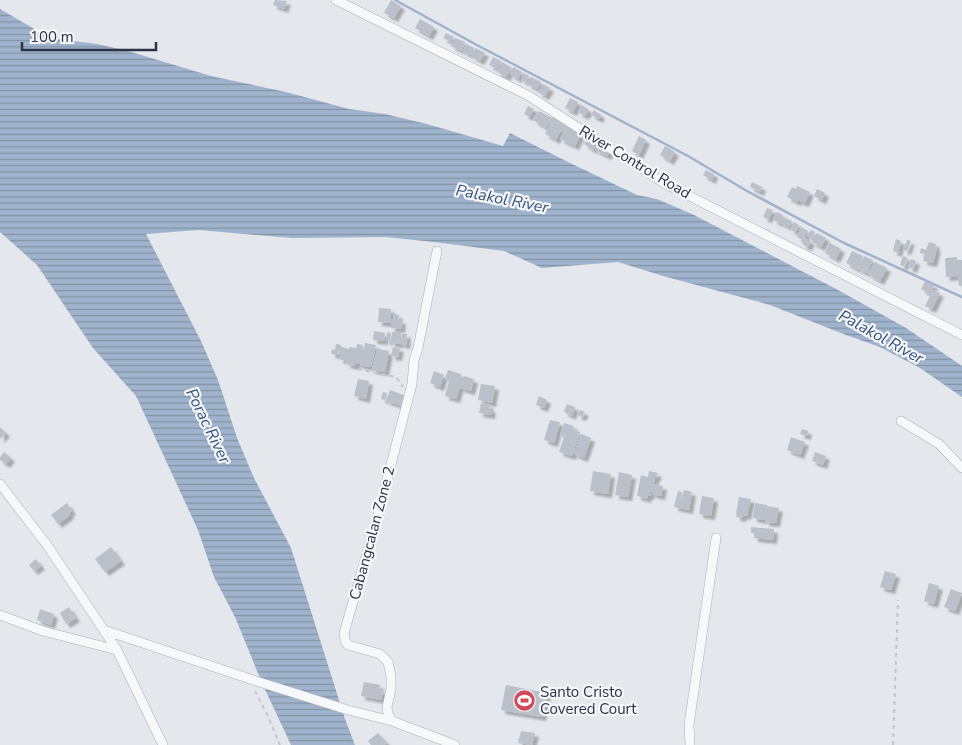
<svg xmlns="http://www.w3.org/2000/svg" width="962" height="745" font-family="'Nunito Sans',sans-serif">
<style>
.water{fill:url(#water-rules)}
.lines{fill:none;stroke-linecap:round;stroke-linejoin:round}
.stream{stroke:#9fb4cc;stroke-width:2.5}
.building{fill:#bbc0ca;filter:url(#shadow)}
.minor-casing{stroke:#a9aeb7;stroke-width:10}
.path{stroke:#c2c5cb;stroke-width:2;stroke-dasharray:4 4;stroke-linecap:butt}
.minor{stroke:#f7f8fa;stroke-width:9}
.labels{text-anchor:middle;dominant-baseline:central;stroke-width:4.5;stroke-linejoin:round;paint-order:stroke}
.street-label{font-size:15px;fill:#2b3445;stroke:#f4f6f9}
.poi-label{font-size:15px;fill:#2b3445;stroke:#f4f6f9;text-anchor:start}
.water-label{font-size:16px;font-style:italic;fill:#34527a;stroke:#f4f6f9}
</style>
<defs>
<pattern id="water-rules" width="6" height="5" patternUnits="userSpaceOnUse" patternTransform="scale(1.25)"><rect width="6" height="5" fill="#9fb4cc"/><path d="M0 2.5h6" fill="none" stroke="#8293a7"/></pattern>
<filter id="shadow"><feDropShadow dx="4" dy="4" stdDeviation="1" flood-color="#0004"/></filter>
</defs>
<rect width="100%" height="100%" fill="#e4e7ec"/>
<path class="water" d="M0,9L50,38L97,44L128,51L211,76L286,92L349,109L385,114L427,124L503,146L510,133L568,162L637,195L657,199L694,215L838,290L906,328L962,366V397L920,368L880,347L846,335L770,305L663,276L618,262L542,268L504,251L434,242L386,237L292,238L199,230L146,234L201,341L218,380L237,438L254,478L291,548L345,719L355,745H291L262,683L235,617L214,577L198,530L136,396L93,348L37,265L0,232Z"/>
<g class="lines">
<path class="stream" d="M395,0L475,44L688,156L747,191L844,243L962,297"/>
</g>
<path class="building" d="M275,0L287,1L284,9L273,5Z
M391,0L401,6L394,18L384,13Z
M420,19L434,27L429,36L415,28Z
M446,33L454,37L451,42L443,38Z
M455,38L465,42L462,51L451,46Z
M466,44L474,48L471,55L463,52Z
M476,48L485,53L480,61L471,56Z
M493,57L501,61L497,69L489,65Z
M502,62L512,68L506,77L497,72Z
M513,67L522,72L518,79L510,74Z
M524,73L529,76L525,82L521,80Z
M531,77L541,82L537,89L527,84Z
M543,84L550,88L545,96L538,92Z
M570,98L578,102L573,112L565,108Z
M582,105L589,110L585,116L578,112Z
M528,106L534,109L529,117L524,114Z
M594,110L601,115L599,119L591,115Z
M539,111L552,118L553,117L558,120L553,127L548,124L546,128L533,120Z
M558,120L567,124L562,132H560L556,140L545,134L549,126L554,129Z
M566,127L581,134L575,146L560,139Z
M639,136L646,140L639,155L632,151Z
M589,137L598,143L593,150L584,144Z
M599,143L611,151L607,156L595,150Z
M665,146L675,152L670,161L660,155Z
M706,170L714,174L712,180L703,175Z
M752,182L762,187L760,192L750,187Z
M797,186L810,192L805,203L798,200L797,202L787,197L792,187L796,189Z
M817,189L825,193L822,200L814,196Z
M767,208L773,210L768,219L763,217Z
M777,212L783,215L779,223L773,220Z
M783,217L792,221L789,227L780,223Z
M794,222L799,225L795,232L790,229Z
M801,227L808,231L803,240L797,237Z
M811,230L815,232L812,238L807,236Z
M817,233L826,238L821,247L812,242Z
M805,238L811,241L808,247L802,244Z
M896,239L901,241L898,253L893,251Z
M907,240L911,241L907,251L903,250Z
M929,242L936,244L935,248H937L933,263L923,261L925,254L920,253L921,248L926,250Z
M830,243L841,249L836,259L825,253Z
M852,251L863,256L857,269L846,263Z
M864,256L873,260L867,273L858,269Z
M903,256L908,258L904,266L900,265Z
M957,257V260H962V286H959L958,276L946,277L945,258Z
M911,259L916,261L913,269L908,267Z
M875,262L887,268L880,281L868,274Z
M925,281L934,285L930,294L921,289Z
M933,290L940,293L932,309L925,306Z
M379,308L391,309L390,323L378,322Z
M394,314L399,315L398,320H402L401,329L391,328L392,319H393Z
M374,331L385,333L384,341L373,340Z
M387,332L391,333L390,341H386Z
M392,332H401L400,344L391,343Z
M402,334H407L406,345L401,344Z
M365,343L376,345L371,367L360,365Z
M336,344L341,345V347L349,349L350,347L356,348L357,344L363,345L360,364L355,363V366L346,364L347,361L339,359L341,350H339L338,355L331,354L332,349L335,350Z
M393,347L400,348L398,357L391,356Z
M377,349L389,351L385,372L372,370Z
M448,370L461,374L460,379H462L456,399L445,396L449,381L445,379Z
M434,371L444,375L440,387L430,383Z
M464,376L474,379L471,391L460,388Z
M358,379L369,381L366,399L354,396Z
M481,384L495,386L492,403L478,400Z
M390,390L406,396L403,406L386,401Z
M383,392L387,393L385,400L381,399Z
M539,396L547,400L544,408L536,405Z
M481,403L490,405L489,409H492L491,415L479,413Z
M567,404L575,407L572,416L564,412Z
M580,410L585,412L582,417L577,415Z
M550,420L560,422L554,443L544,440Z
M564,423L574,426L573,430L580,432L572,456L559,452L564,437L560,436Z
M0,427L6,433L0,439Z
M802,429L808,431L807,436L800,434Z
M581,434L591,438L584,458L574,454Z
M791,437L805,442L800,455L787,450Z
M4,452L11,458L6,464L0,460V457Z
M815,452L826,456L823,465L812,461Z
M593,471L611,474L608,494L590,491Z
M649,471L658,473L656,478H655L650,496L648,495L647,499L637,496L641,475L648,477Z
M619,472L632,475L628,497L615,495Z
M654,484L663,486L661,496L652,494Z
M684,490L692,492L691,498L682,496Z
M678,491L682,492L681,501L682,496L691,498L689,510L674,507Z
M702,496L714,498L711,516L699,514Z
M739,497L751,499L747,516L743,515L742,518L736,517L737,514H736Z
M67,503L72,511L69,513L70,515L58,524L51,515Z
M755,503L767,505L764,520L753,518Z
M767,506L779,508L776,523L765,522Z
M751,527L774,529L773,540L754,538V533H751Z
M111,547L121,561L105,572L95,559Z
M36,559L41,566L34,571L29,565Z
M885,571L896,574L891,590L880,587Z
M929,583L939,586L934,604L924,601Z
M951,589L962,593L955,611L944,607Z
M69,607L76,618L66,624L60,613Z
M40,609L54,614L51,625L37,620Z
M364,682L380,685L379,690L383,691L381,700L361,696Z
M506,685L547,693L542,717L501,710Z
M521,731L535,733L532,745L518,743Z
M378,733L387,743L384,745H371L368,741Z"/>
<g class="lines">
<defs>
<path id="minor" d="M336,0L529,96L664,183L962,335
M437,251L418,348L414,360L412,384L376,522L344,633L345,641L348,645L380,654L388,662L391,676V689L387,707L388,714L392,721L455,745
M901,421L939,444L962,468
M0,484L47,545L117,650
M0,615L43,631L117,650L163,745
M104,630L256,681L348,710L392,721
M690,745L689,725L716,538"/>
</defs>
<use href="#minor" class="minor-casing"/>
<path class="path" d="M358,369L396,377L403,387
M255,691L267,714L280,745
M893,745L898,600"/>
<use href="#minor" class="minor"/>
</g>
<defs>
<symbol id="stadium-disc" viewBox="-11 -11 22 22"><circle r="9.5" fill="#d1495b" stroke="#f4f6f9"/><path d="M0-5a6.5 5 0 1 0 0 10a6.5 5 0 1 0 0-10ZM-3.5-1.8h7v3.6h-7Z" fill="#fff"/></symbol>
</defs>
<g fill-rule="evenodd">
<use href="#stadium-disc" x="512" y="688" width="25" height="25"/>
</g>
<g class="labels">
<g class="street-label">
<text transform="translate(635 162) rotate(31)">River Control Road</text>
<text transform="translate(372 533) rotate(-75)">Cabangcalan Zone 2</text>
</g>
<g class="poi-label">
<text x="540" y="692">Santo Cristo<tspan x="540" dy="17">Covered Court</tspan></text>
</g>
<g class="water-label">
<text transform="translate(502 199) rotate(11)">Palakol River</text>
<text transform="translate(881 337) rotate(29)">Palakol River</text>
<text transform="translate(208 426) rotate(64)">Porac River</text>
</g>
</g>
<path d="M22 42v8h134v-8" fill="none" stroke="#2b3445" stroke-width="2.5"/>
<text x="30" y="42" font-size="15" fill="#2b3445" stroke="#f4f6f9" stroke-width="4" paint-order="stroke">100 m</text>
</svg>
